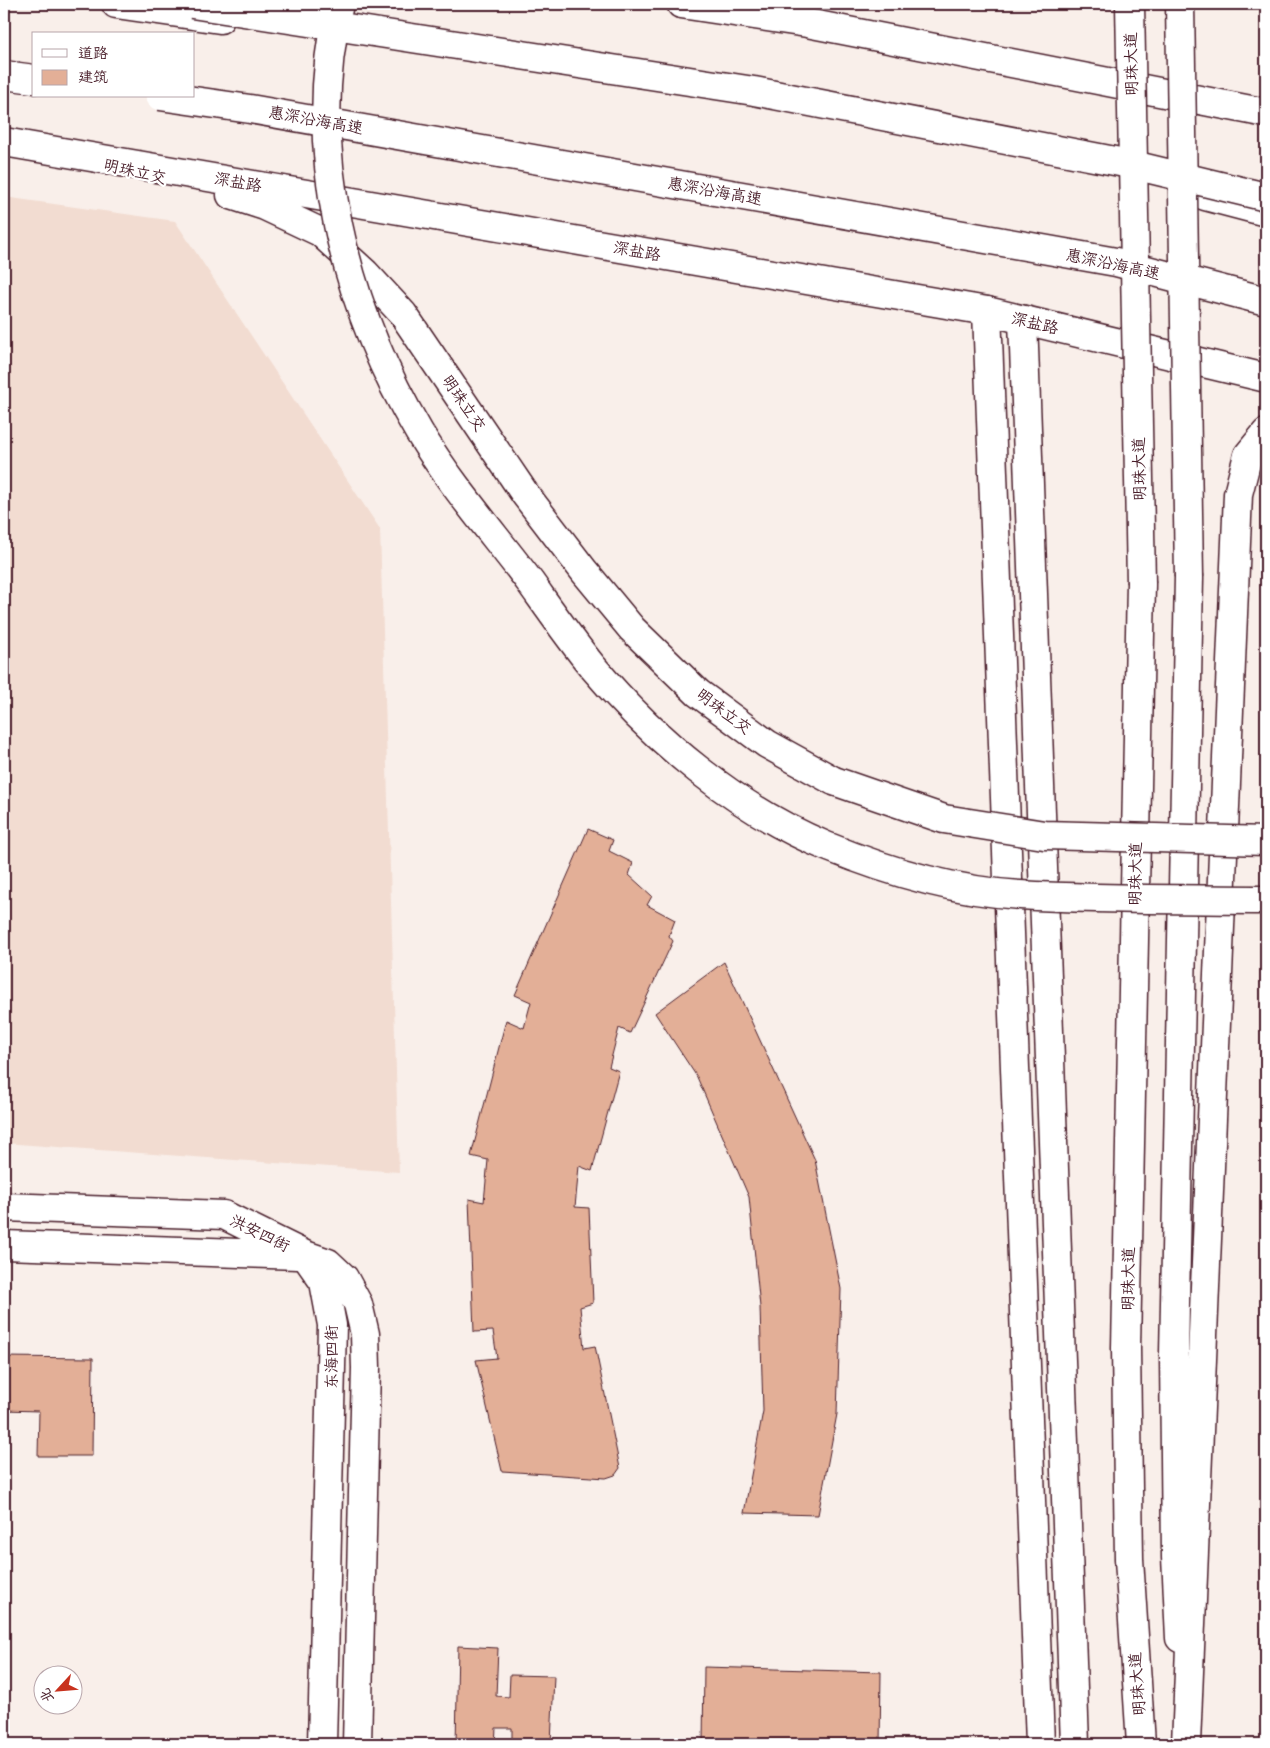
<svg xmlns="http://www.w3.org/2000/svg" width="1270" height="1748" font-family="Sriracha,'LXGW WenKai TC',sans-serif">
<style>
.built{fill:#f2dcd1}
.building{fill:#e3af97;stroke:#4a1f2b}
.lines{fill:none;stroke-linecap:round;stroke-linejoin:round}
.street-casing{stroke:#4a1f2b;stroke-width:31}
.secondary-casing{stroke:#4a1f2b;stroke-width:31}
.primary-casing{stroke:#4a1f2b;stroke-width:31}
.highway-casing{stroke:#4a1f2b;stroke-width:31}
.street{stroke:#fff;stroke-width:28}
.secondary{stroke:#fff;stroke-width:28}
.primary{stroke:#fff;stroke-width:28}
.highway{stroke:#fff;stroke-width:28}
.secondary-bridge-casing{stroke:#4a1f2b;stroke-width:31;stroke-linecap:butt}
.primary-bridge-casing{stroke:#4a1f2b;stroke-width:31;stroke-linecap:butt}
.highway-bridge-casing{stroke:#4a1f2b;stroke-width:31;stroke-linecap:butt}
.secondary-bridge{stroke:#fff;stroke-width:28}
.primary-bridge{stroke:#fff;stroke-width:28}
.highway-bridge{stroke:#fff;stroke-width:28}
.labels{text-anchor:middle;dominant-baseline:central;stroke-width:4.5;stroke-linejoin:round;paint-order:stroke}
.street-label{font-size:16px;fill:#4a1f2b;stroke:#fff}
</style>
<rect width="100%" height="100%" fill="#f9efea"/>
<filter id="ink" filterUnits="userSpaceOnUse"><feTurbulence type="fractalNoise" baseFrequency=".02" numOctaves="2"/><feDisplacementMap in="SourceGraphic" scale="10" xChannelSelector="R" yChannelSelector="G"/><feConvolveMatrix kernelMatrix="1 2 1 2 8 2 1 2 1" color-interpolation-filters="sRGB"/></filter>
<g filter="url(#ink)">
<path class="built" d="M4,197L175,221L380,529L399,1172L4,1143Z"/>
<path class="building" d="M588,829L613,840L609,851L633,863L629,875L652,896L647,905L675,920L669,936L673,941L630,1033L619,1028L609,1067L619,1071L592,1171L579,1166L575,1207L589,1208L593,1303L580,1307L584,1348L595,1346L620,1468L615,1475L606,1478L502,1471L476,1360L497,1358L493,1331L474,1332L469,1199L484,1202L488,1160L471,1156L506,1020L524,1028L531,1002L515,995Z
M724,962L815,1160L841,1289L837,1414L818,1515L744,1513L763,1411L760,1307L749,1197L697,1077L655,1013Z
M4,1357L93,1358L92,1456H38L39,1411L4,1410Z
M458,1646L498,1648L496,1696L509,1697L510,1675L554,1676L551,1744H512V1728H496L495,1744H456Z
M704,1667L881,1672L880,1744H703Z"/>
<g class="lines">
<defs>
<path id="street" d="M4,1207L224,1215L305,1255L328,1263L344,1278L358,1304L365,1334L366,1368L357,1744
M4,1245L298,1255
M305,1255L324,1282L332,1325L322,1744"/>
<path id="secondary" d="M987,311L1040,1744
M1023,320L1075,1744
M1141,583L1126,1348L1129,1559L1141,1744
M1180,1638L1176,1557L1174,1355L1189,577"/>
<path id="primary" d="M116,4L220,19
M681,4L807,23L1266,113
M4,142L987,311L1266,378
M231,195L265,206L320,232L365,273L403,314L525,494L584,571L632,629L698,693L767,744L834,781
M1205,196L1266,212
M1186,1744L1238,494L1248,455L1266,433"/>
<path id="highway" d="M4,75L34,79"/>
</defs>
<use href="#street" class="street-casing"/>
<use href="#secondary" class="secondary-casing"/>
<use href="#primary" class="primary-casing"/>
<use href="#highway" class="highway-casing"/>
<use href="#street" class="street"/>
<use href="#secondary" class="secondary"/>
<use href="#primary" class="primary"/>
<use href="#highway" class="highway"/>
<defs>
<path id="secondary-bridge" d="M1130,4L1141,583
M1180,4L1189,577"/>
<path id="primary-bridge" d="M339,4C304,149 345,306 419,432C451,485 493,533 530,582C550,610 570,639 592,666C655,741 735,808 826,846C887,871 954,891 1020,895C1102,900 1185,899 1266,900
M834,781L944,819L1044,835L1266,841"/>
<path id="highway-bridge" d="M192,4L754,91L1125,163L1266,197
M160,96L250,109L1116,262L1266,301"/>
</defs>
<use href="#secondary-bridge" class="secondary-bridge-casing"/>
<use href="#primary-bridge" class="primary-bridge-casing"/>
<use href="#highway-bridge" class="highway-bridge-casing"/>
<use href="#secondary-bridge" class="secondary-bridge"/>
<use href="#primary-bridge" class="primary-bridge"/>
<use href="#highway-bridge" class="highway-bridge"/>
</g>
</g>
<g class="labels">
<g class="street-label">
<text transform="translate(1131 64) rotate(-91)">明珠大道</text>
<text transform="translate(316 120) rotate(10)">惠深沿海高速</text>
<text transform="translate(135 171) rotate(13)">明珠立交</text>
<text transform="translate(238 182) rotate(10)">深盐路</text>
<text transform="translate(715 191) rotate(10)">惠深沿海高速</text>
<text transform="translate(637 251) rotate(10)">深盐路</text>
<text transform="translate(1113 264) rotate(12)">惠深沿海高速</text>
<text transform="translate(1035 323) rotate(13)">深盐路</text>
<text transform="translate(464 403) rotate(56)">明珠立交</text>
<text transform="translate(1139 469) rotate(-91)">明珠大道</text>
<text transform="translate(724 711) rotate(37)">明珠立交</text>
<text transform="translate(1135 874) rotate(-89)">明珠大道</text>
<text transform="translate(260 1233) rotate(26)">洪安四街</text>
<text transform="translate(1128 1279) rotate(-89)">明珠大道</text>
<text transform="translate(331 1357) rotate(-90)">东海四街</text>
<text transform="translate(1137 1684) rotate(-94)">明珠大道</text>
</g>
</g>
<rect width="1270" height="1748" fill="none" stroke="#fff" stroke-width="20"/>
<rect x="10" y="10" width="1250" height="1728" fill="none" stroke="#4a1f2b" stroke-width="2" filter="url(#ink)"/>
<rect x="32" y="32" width="162" height="65" fill="#ffffff" stroke="#b7a5aa"/>
<rect x="42" y="49" width="25" height="8" fill="#ffffff" stroke="#b7a5aa"/>
<text x="78" y="58" font-size="15" fill="#4a1f2b">道路</text>
<rect x="42" y="70" width="25" height="15" fill="#e3af97" stroke="#b7a5aa"/>
<text x="78" y="82" font-size="15" fill="#4a1f2b">建筑</text>
<g transform="translate(58 1690) rotate(244)"><circle r="24" fill="#ffffff" stroke="#b7a5aa"/>
<path d="M0-4L9 19L0 12L-9 19Z" fill="#c8321e"/>
<text y="-8" font-size="14" font-weight="bold" text-anchor="middle" fill="#4a1f2b">北</text>
</g>
</svg>
